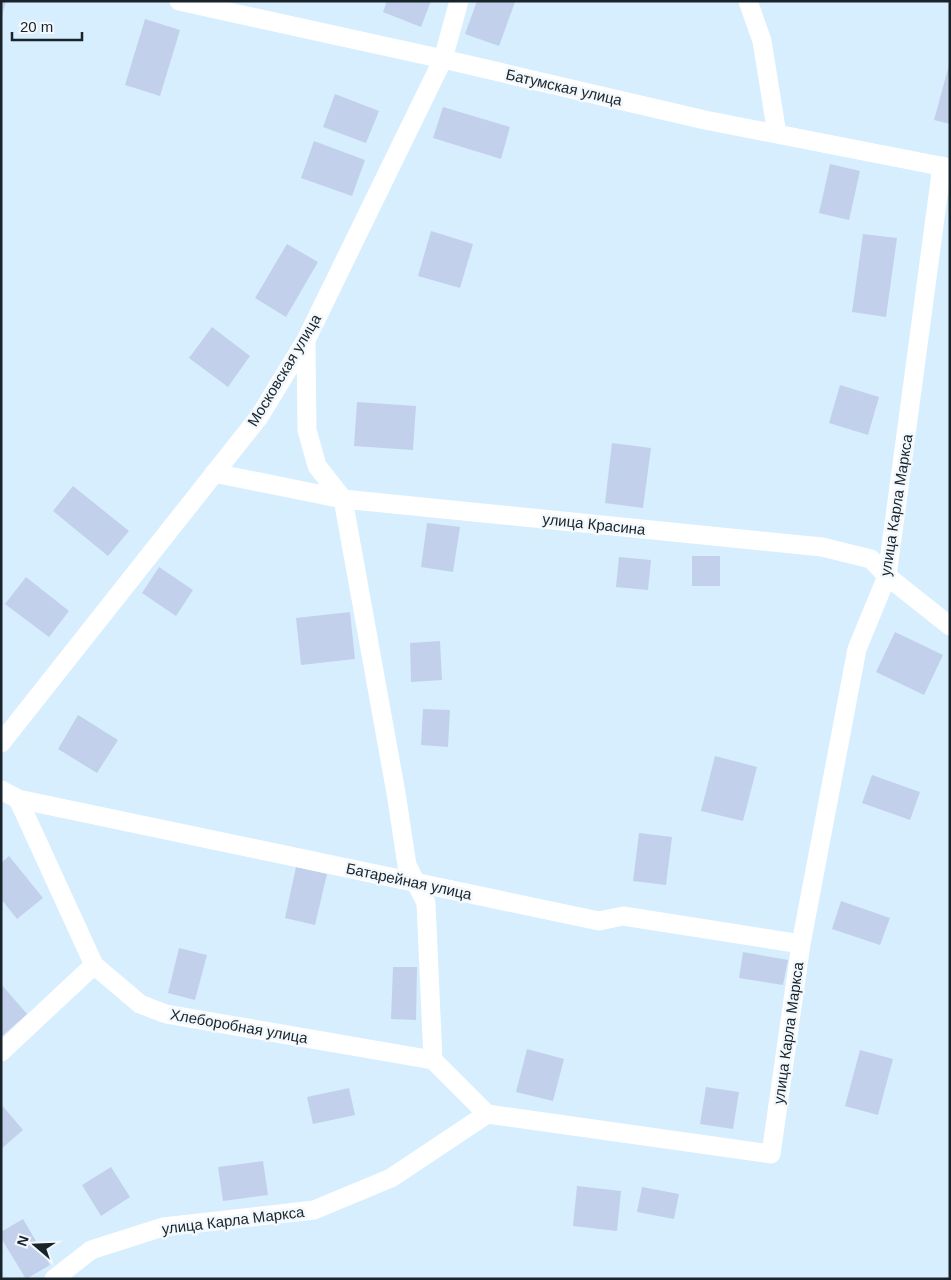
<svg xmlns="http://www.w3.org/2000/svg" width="951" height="1280" font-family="Arial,sans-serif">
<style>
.building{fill:#c3d0ec}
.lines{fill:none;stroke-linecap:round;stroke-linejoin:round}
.street{stroke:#fff;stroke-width:19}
.labels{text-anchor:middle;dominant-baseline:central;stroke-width:5;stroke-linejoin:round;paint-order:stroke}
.street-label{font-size:15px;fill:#18232a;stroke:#f2f8fc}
</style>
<rect width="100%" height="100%" fill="#d6eefe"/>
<path class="building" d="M1,1H6L2,16H1Z
M387,1H431L421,27L383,12Z
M477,1L515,2L499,46L465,34Z
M145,19L180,30L160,96L125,85Z
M949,65H950V124L934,120Z
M335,94L379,111L366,143L323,127Z
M443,107L510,127L501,159L433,138Z
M314,141L365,160L352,196L301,178Z
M830,164L860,171L849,220L819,213Z
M431,231L473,244L460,288L418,276Z
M863,234L897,238L886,317L852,312Z
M287,244L318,262L286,317L255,298Z
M212,327L250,356L228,387L189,358Z
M840,385L879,397L868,435L829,423Z
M357,402L416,406L413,450L354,446Z
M612,443L651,448L643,508L605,503Z
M73,486L129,531L108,556L53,511Z
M427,523L460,527L453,572L421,567Z
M692,556H720V586H692Z
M619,557L651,560L648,590L616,587Z
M159,567L193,590L176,616L142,593Z
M26,577L69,611L49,637L5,604Z
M350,612L355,659L301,665L296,618Z
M895,632L943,655L924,695L876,672Z
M440,641L442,680L411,682L410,643Z
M423,709L450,710L448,747L421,745Z
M78,715L118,740L97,773L58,749Z
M715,756L757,767L743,821L701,811Z
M872,775L920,792L910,820L862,803Z
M639,833L672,837L666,885L633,881Z
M9,856L43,898L17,919L1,899V863Z
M296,867L327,874L315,925L285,918Z
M841,901L890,918L880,945L832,929Z
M179,948L207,955L195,1000L168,993Z
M743,952L788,960L783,985L739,978Z
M393,967H417L416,1020L391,1019Z
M1,984L27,1014L1,1037Z
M527,1049L564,1059L553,1101L516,1092Z
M860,1050L893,1059L878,1115L845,1106Z
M706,1087L739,1092L733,1129L700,1124Z
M349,1088L355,1115L313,1124L307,1097Z
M1,1104L23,1130L1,1149Z
M263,1161L268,1195L223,1201L218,1167Z
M111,1167L130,1197L101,1216L82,1185Z
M577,1186L621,1191L617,1231L573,1226Z
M642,1187L679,1194L674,1219L637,1212Z
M23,1219L50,1265L26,1279L1,1238V1232Z"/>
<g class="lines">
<path class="street" d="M179,1L443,59L705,120L950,168
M748,1L762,41L777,134
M306,340L307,430L317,466L343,499L396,793L407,865L426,903L433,1060
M214,473L343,499L822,547L871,559L887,576L950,626
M1,743L259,417L306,340L443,59L459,1
M1,790L18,799L94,965L140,1004L166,1014L433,1060L487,1114
M18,799L599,921L623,916L801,944
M1,1052L94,965
M54,1279L91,1250L163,1227L314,1210L391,1178L487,1114L771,1154L801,944L857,649L887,576L942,166"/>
</g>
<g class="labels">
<g class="street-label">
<text transform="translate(564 87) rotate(13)">Батумская улица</text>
<text transform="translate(284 370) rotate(-59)">Московская улица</text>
<text transform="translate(896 505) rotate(-81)">улица Карла Маркса</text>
<text transform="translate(594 524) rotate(6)">улица Красина</text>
<text transform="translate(409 881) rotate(12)">Батарейная улица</text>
<text transform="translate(239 1026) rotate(10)">Хлеборобная улица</text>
<text transform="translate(788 1033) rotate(-82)">улица Карла Маркса</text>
<text transform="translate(233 1220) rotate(-7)">улица Карла Маркса</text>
</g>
</g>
<rect width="951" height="1280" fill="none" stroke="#18232a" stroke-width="5"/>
<g transform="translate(35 1245) rotate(289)" stroke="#f2f8fc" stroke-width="4" paint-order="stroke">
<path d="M0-4L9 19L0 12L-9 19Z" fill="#18232a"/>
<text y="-8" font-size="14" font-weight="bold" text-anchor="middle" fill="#18232a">N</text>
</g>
<path d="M12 32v8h70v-8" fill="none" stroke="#18232a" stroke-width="2.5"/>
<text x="20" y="32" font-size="15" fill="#18232a" stroke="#f2f8fc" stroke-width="4" paint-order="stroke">20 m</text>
</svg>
